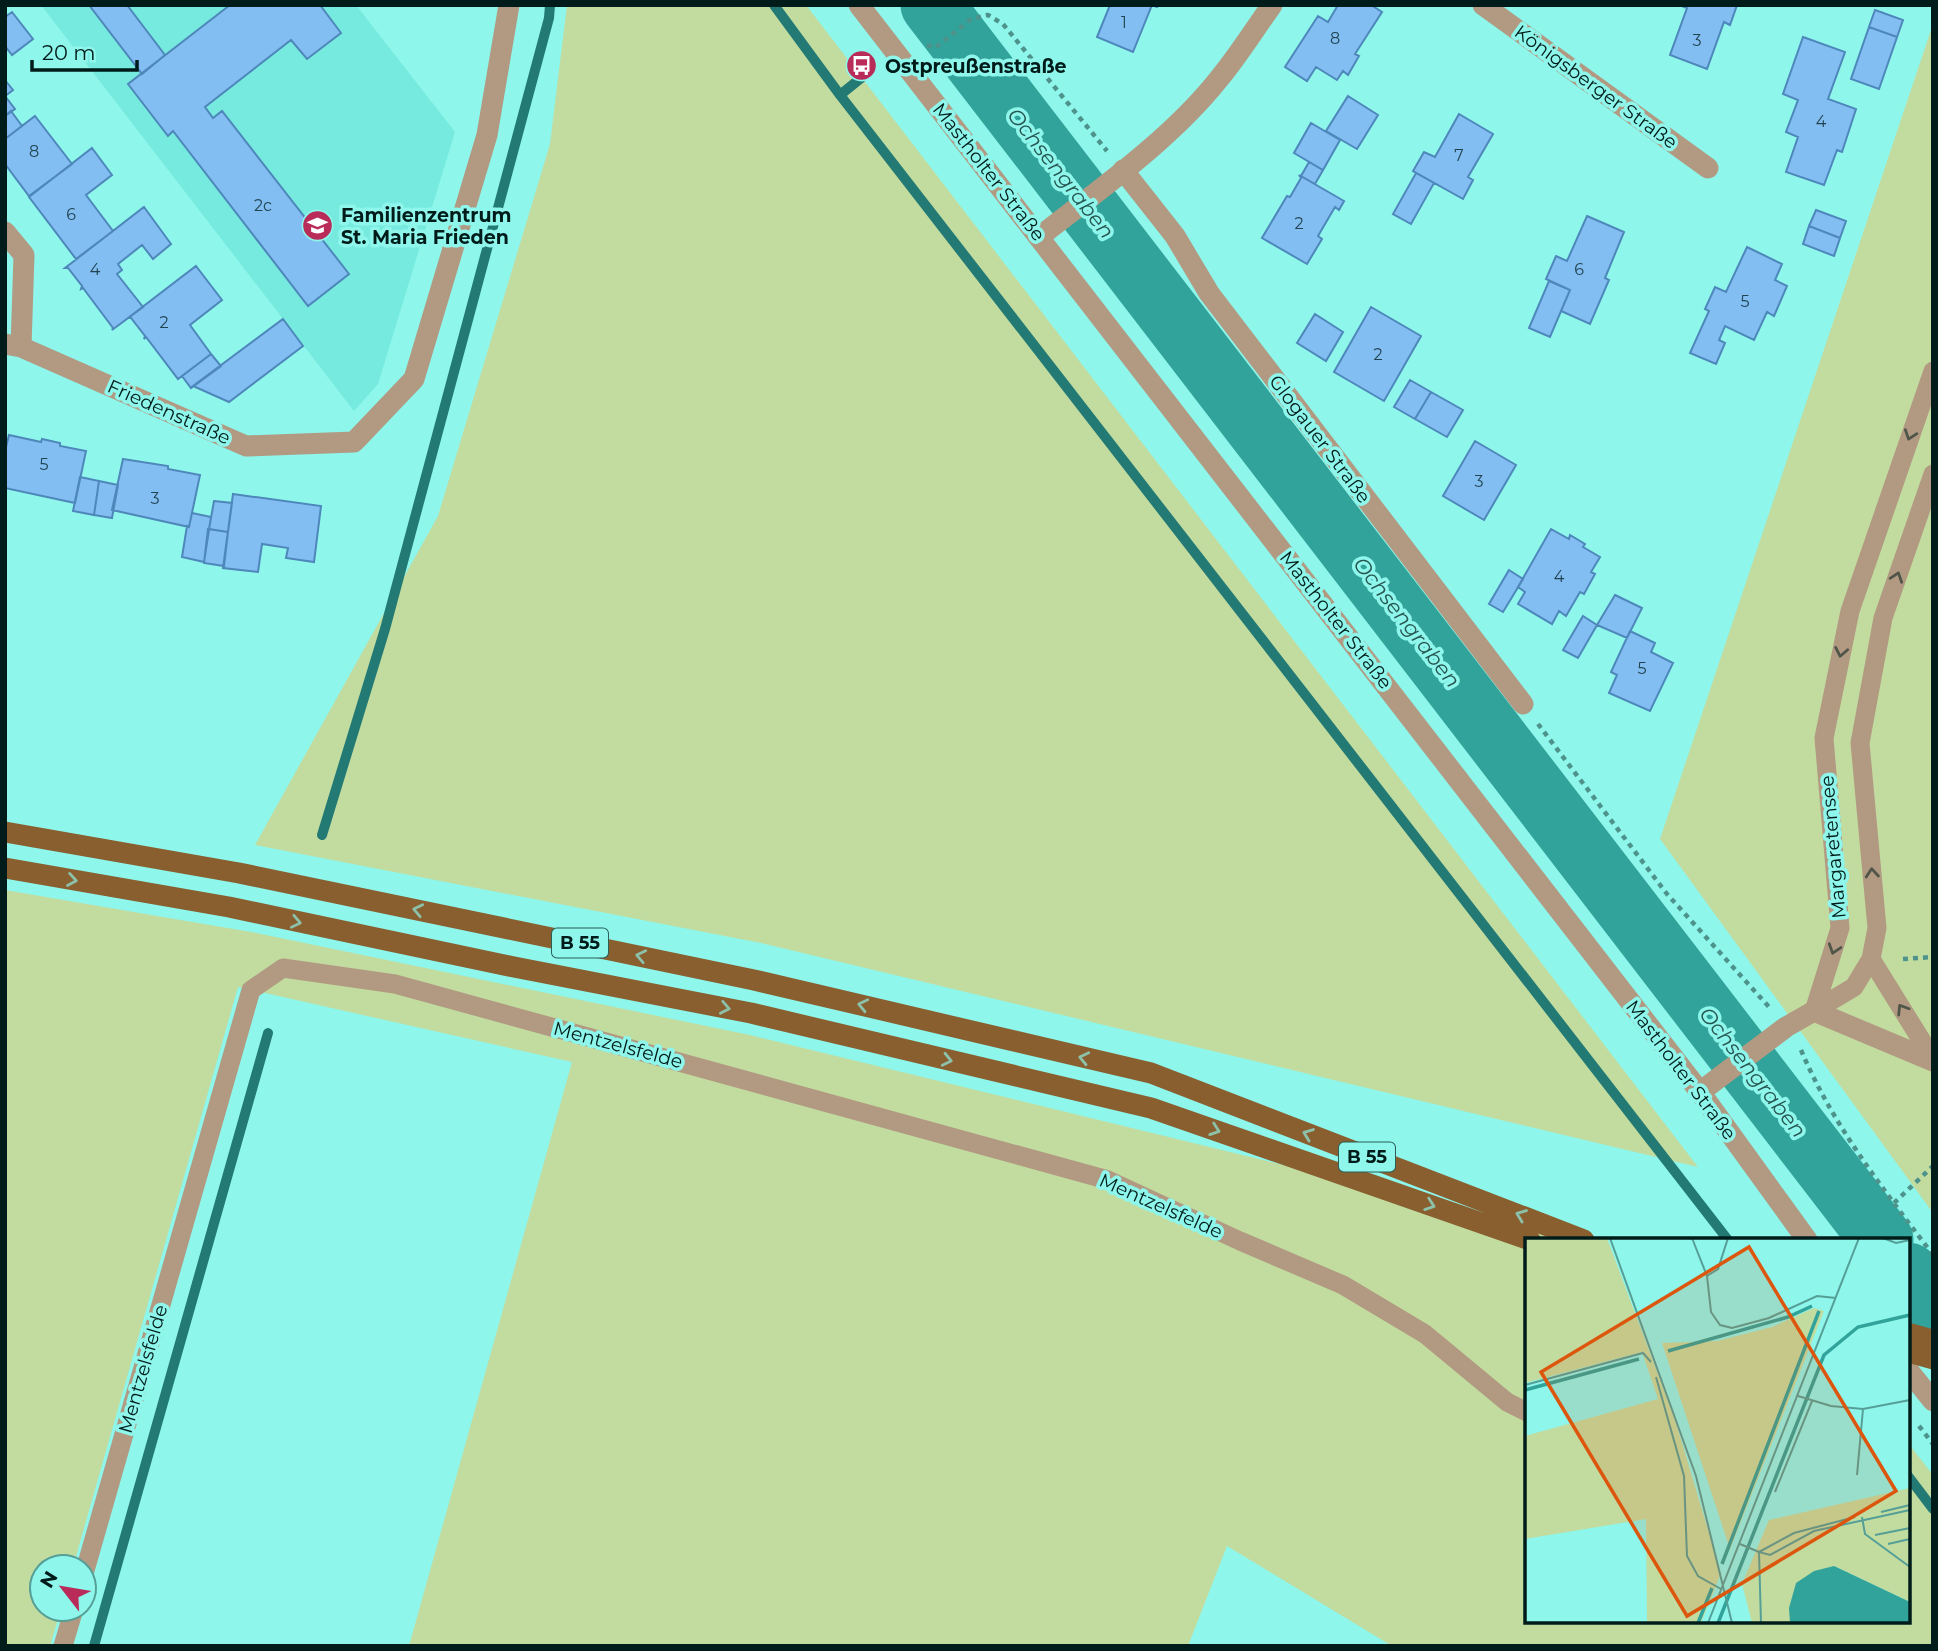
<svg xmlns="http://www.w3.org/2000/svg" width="1938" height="1651" font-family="Montserrat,sans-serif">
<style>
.built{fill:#76eade}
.green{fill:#c2dca0}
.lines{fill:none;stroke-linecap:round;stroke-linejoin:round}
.stream{stroke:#237a74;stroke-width:10}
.river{stroke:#32a39a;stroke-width:63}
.building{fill:#83bef3;stroke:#4e87ba;stroke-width:2}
.path{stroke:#4d938c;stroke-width:4.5;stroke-dasharray:5 5;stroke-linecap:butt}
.service{stroke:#b29a82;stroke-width:19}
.minor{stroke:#b29a82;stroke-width:21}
.tertiary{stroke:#b29a82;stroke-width:21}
.primary{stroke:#895f30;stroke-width:21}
.oneway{stroke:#505549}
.oneway2{stroke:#8cc1aa}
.labels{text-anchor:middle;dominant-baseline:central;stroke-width:7;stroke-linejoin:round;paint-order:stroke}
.number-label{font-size:16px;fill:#214450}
.shield{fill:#8ef6eb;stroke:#2b5d59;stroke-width:2}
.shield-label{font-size:18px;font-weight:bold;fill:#001c1a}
.poi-label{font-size:19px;font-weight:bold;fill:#001c1a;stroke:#8ef6eb;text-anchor:start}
.street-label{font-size:19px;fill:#001c1a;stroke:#8ef6eb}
.water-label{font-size:21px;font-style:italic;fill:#275651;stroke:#8ef6eb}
.inset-river{fill:none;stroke:#32a39a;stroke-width:3.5}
.inset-road{fill:none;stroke:#559f97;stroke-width:2}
.view{fill:#dc560d;fill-opacity:0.15;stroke:#dc560d;stroke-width:3.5}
.inset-edge{fill:none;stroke:#001c1a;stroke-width:3.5}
</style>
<rect width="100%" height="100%" fill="#8ef6eb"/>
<path class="built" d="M41,5H356L455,132L378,384L354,411Z"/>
<path class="green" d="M567,5H806L1698,1167L761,943L255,845L438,516L550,144Z
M1933,24V1213L1660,839Z
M5,890L251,932L750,1035L1591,1240H1527V1621H1908V1443L1933,1475V1646H1392L1227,1546L1188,1646H409L572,1062L238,987L73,1567H42V1609H61L50,1646H5Z"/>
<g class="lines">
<path class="stream" d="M774,5L840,95L1728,1240
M920,32L939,16
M840,95L861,78
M322,835L385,629L549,18L550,5
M1908,1476L1933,1509
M94,1646L268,1033"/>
<path class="river" d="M932,5L1882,1240
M1908,1274L1933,1306"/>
</g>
<path class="building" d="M89,5H127L165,55L142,74Z
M230,5H320L341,33L307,59L291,40L205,107L213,118L222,111L349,274L308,306L173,131L168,136L128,84Z
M1110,5H1158L1157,7L1152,5L1133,52L1097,37Z
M1338,5H1371L1382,12L1355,54L1359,56L1348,75L1343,71L1337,80L1316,67L1307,81L1285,67L1318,16L1328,22Z
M1679,5H1737L1730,25L1724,22L1707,69L1670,55L1687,8Z
M1875,10L1903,20L1897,37L1869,27Z
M12,12L33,39L12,55L5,46V17Z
M1869,27L1897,37L1879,89L1851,79Z
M1803,37L1845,52L1828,99L1856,109L1842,152L1837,150L1824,185L1786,172L1798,137L1786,132L1798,100L1783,94Z
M5,80L13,90L5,96Z
M5,96L15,109L5,116Z
M1348,96L1378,115L1357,149L1326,131Z
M11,111L22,126L5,139V116Z
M1459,114L1493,134L1468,177L1473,180L1463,199L1413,171L1424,152L1435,157Z
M35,116L72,164L29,196L5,164V139Z
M1311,123L1340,140L1323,170L1294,153Z
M92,148L112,175L86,195L113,231L76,259L29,197Z
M1309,162L1323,170L1315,184L1301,176Z
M1416,173L1434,183L1411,224L1393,214Z
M1299,175L1344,201L1339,210L1335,207L1318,236L1322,239L1307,264L1262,238L1287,196L1290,197L1301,178Z
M144,207L171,244L153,259L142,245L118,264L122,270L117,274L143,307L112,330L113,328L83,288L81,289L82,286L68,268H65Z
M1816,210L1846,221L1840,238L1809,226Z
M1587,216L1624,232L1605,278L1609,280L1590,324L1561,311L1570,290L1546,279L1556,256L1567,261Z
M1809,226L1840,238L1834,256L1803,244Z
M1747,247L1782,264L1775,280L1787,286L1774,316L1767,312L1754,340L1725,326L1719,340L1725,343L1716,364L1690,353L1709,311L1705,309L1715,287L1726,292Z
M196,266L222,300L190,325L211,354L178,379L146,337L144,339L145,336L131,318H128Z
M1549,281L1570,290L1550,337L1529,328Z
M1371,307L1421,336L1384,401L1334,372Z
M1315,314L1343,332L1326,361L1297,343Z
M283,319L303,346L229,402L193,386Z
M211,354L221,366L191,388L182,376Z
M1410,380L1431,392L1415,419L1394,407Z
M1431,392L1463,410L1447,437L1415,419Z
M9,435L41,442L42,439L60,443V446L86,451L75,503L5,488V451Z
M1475,441L1516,465L1484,520L1443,496Z
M123,459L168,466V469L200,475L189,527L112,510Z
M80,477L99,481L94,515L73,511Z
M99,481L118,485L112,518L94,515Z
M233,494L321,506L314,562L286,558L288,548L262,544L258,572L223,568Z
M214,501L232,503L228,532L209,529Z
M192,513L211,517L204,562L182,557L187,526L189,527Z
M208,529L228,532L224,566L204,563Z
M1551,529L1569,539L1570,535L1585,544L1583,547L1600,557L1591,572L1595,574L1584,594L1580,592L1566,616L1559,611L1552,624L1518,604L1525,592L1518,587Z
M1509,570L1523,579L1503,612L1489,604Z
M1615,595L1642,608L1627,638L1597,625Z
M1583,616L1597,625L1578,658L1563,650Z
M1630,631L1655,643L1651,652L1673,663L1650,711L1609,693L1617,675L1611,672Z"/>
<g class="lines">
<path class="path" d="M927,45L935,48L971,19L988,15L1003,24L1107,151
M1538,724L1667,894L1769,1007
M1903,959L1933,957
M1801,1050C1833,1126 1884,1190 1933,1255
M1894,1203L1933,1166
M1919,1426L1933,1444"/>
<path class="service" d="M1871,959L1933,1059
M1814,1011L1840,928L1824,738L1850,611L1933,371
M1814,1011L1854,987L1871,959L1877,928L1860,743L1883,618L1933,474
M84,1574L251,990L283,968L395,984L1108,1180L1240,1241L1343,1285L1425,1334L1507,1402L1527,1412
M63,1646L74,1609"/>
<path class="minor" d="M1483,5L1708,168
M1123,170L1175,236L1209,293L1523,704
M5,232L24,255L21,347
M1039,237C1099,190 1171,139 1218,80C1238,56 1254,30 1272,5
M5,344L21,347L246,446L354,442L414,379L487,135L509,5
M1700,1092L1786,1027L1814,1011L1933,1061"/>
<path class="tertiary" d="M859,5L1700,1092L1807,1240
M1908,1370L1933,1401"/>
<path class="primary" d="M5,832L239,873L754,980L1151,1073L1584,1240
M5,868L229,907L514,967L751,1013L1151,1108L1530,1240
M1908,1333L1933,1340
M1908,1352L1933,1359"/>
</g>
<defs><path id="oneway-chevron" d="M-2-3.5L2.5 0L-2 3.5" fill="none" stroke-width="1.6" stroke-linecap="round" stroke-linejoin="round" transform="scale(1.75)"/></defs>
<g class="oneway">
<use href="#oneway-chevron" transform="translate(1910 435) rotate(109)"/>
<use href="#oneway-chevron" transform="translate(1897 577) rotate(-71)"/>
<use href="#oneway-chevron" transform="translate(1841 652) rotate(101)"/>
<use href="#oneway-chevron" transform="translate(1872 873) rotate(-95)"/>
<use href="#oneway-chevron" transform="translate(1834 949) rotate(108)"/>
<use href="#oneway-chevron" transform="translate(1902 1009) rotate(-122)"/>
</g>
<g class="oneway2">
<use href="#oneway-chevron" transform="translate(72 880) rotate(10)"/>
<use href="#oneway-chevron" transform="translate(418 910) rotate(-168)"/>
<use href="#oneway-chevron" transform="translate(296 922) rotate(12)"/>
<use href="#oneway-chevron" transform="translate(641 956) rotate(-168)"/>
<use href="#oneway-chevron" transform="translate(863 1005) rotate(-167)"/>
<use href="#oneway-chevron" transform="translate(725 1008) rotate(11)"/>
<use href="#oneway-chevron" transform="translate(1084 1058) rotate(-167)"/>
<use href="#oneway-chevron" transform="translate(947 1060) rotate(13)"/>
<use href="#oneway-chevron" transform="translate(1215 1130) rotate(19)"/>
<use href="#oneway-chevron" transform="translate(1308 1134) rotate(-159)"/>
<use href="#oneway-chevron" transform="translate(1430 1205) rotate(19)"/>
<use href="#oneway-chevron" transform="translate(1521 1215) rotate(-159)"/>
</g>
<defs>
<symbol id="bus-disc" viewBox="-11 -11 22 22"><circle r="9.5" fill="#b92b59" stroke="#8ef6eb"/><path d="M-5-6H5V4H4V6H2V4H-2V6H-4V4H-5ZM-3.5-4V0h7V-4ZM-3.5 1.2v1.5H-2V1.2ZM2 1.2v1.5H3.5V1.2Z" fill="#fff"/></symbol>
<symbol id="school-disc" viewBox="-11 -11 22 22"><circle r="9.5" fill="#b92b59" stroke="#8ef6eb"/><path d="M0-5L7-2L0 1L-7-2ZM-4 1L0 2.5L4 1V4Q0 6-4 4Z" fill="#fff"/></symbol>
</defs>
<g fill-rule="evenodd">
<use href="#bus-disc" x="844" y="48" width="35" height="35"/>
<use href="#school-disc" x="300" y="208" width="35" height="35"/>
</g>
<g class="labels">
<g class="number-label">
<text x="1124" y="22">1</text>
<text x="1335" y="38">8</text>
<text x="1697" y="40">3</text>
<text x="1821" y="121">4</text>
<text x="34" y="151">8</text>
<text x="1459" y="155">7</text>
<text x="263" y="205">2c</text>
<text x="71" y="214">6</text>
<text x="1299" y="223">2</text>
<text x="95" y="269">4</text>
<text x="1579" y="269">6</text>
<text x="1745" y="301">5</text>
<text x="164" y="322">2</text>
<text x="1378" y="354">2</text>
<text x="44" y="464">5</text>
<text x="1479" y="481">3</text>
<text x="155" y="498">3</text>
<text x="1559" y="576">4</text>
<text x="1642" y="668">5</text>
</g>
<g class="shield">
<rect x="552" y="928.5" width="56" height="29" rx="5"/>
<rect x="1339" y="1142.5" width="56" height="29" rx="5"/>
</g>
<g class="shield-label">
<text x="580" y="943">B 55</text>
<text x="1367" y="1157">B 55</text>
</g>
<g class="poi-label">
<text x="885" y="66">Ostpreußenstraße</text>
<text x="341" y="215">Familienzentrum<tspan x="341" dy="22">St. Maria Frieden</tspan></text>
</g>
<g class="street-label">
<text transform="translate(1596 87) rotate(36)">Königsberger Straße</text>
<text transform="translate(989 172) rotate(52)">Mastholter Straße</text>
<text transform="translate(169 412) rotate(24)">Friedenstraße</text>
<text transform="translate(1320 439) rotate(53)">Glogauer Straße</text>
<text transform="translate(1336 620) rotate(52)">Mastholter Straße</text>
<text transform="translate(1833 847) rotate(-95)">Margaretensee</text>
<text transform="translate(618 1045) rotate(15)">Mentzelsfelde</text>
<text transform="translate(1681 1070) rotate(53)">Mastholter Straße</text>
<text transform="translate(1161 1206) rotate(24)">Mentzelsfelde</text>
<text transform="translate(143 1369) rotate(-74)">Mentzelsfelde</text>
</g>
<g class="water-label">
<text transform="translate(1061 173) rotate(52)">Ochsengraben</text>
<text transform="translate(1407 622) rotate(52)">Ochsengraben</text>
<text transform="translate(1753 1072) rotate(52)">Ochsengraben</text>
</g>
</g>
<g transform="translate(1525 1238)">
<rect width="385" height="385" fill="#8ef6eb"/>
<path d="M0,0H82L150,182L196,335L176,385H122L121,281L0,301V198L133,161L117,114L0,145ZM289,70L299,73L205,311L137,105L192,103L247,89ZM385,250V364L309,328L303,385H227L217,346L244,282Z" fill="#c2dca0"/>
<path d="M309,328L385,364V385H265L264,370L271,345L289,333Z" fill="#32a39a"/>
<path class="inset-river" d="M143,113L263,79L287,68M0,152L114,121M197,326L294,73M173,385L187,350M193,385L299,117L333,89L385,77"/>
<path class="inset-road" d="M85,0L171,238L207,385M167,0L182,38L186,74L195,87L207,90L244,80L292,58L311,60M358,0L371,5L385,2M182,38L193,31L203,0M131,139L159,238L162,318L173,338L196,351M0,147L118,115L126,124M273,158L306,168L338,171L385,162M332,237L338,171M250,254L287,163M356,274L385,267M337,279L340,296L385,329M350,297L385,290M215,306L234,314L236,385M363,306L385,301M234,314L245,317L289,293L385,272M234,314L269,295L330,279M183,385L334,0"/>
<path class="view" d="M224,9L371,253L162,378L16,134Z"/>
<rect width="385" height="385" class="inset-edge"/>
</g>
<rect width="1938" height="1651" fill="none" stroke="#001c1a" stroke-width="14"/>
<g transform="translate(63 1588) rotate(301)"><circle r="33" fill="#8ef6eb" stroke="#559f97" stroke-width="2"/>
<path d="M0-5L12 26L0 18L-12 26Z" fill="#b92b59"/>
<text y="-10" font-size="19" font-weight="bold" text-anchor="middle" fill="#001c1a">N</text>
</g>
<path d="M32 60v10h105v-10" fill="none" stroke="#001c1a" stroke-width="3.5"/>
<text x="42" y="60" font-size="21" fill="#001c1a" stroke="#8ef6eb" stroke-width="5" paint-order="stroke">20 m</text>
</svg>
